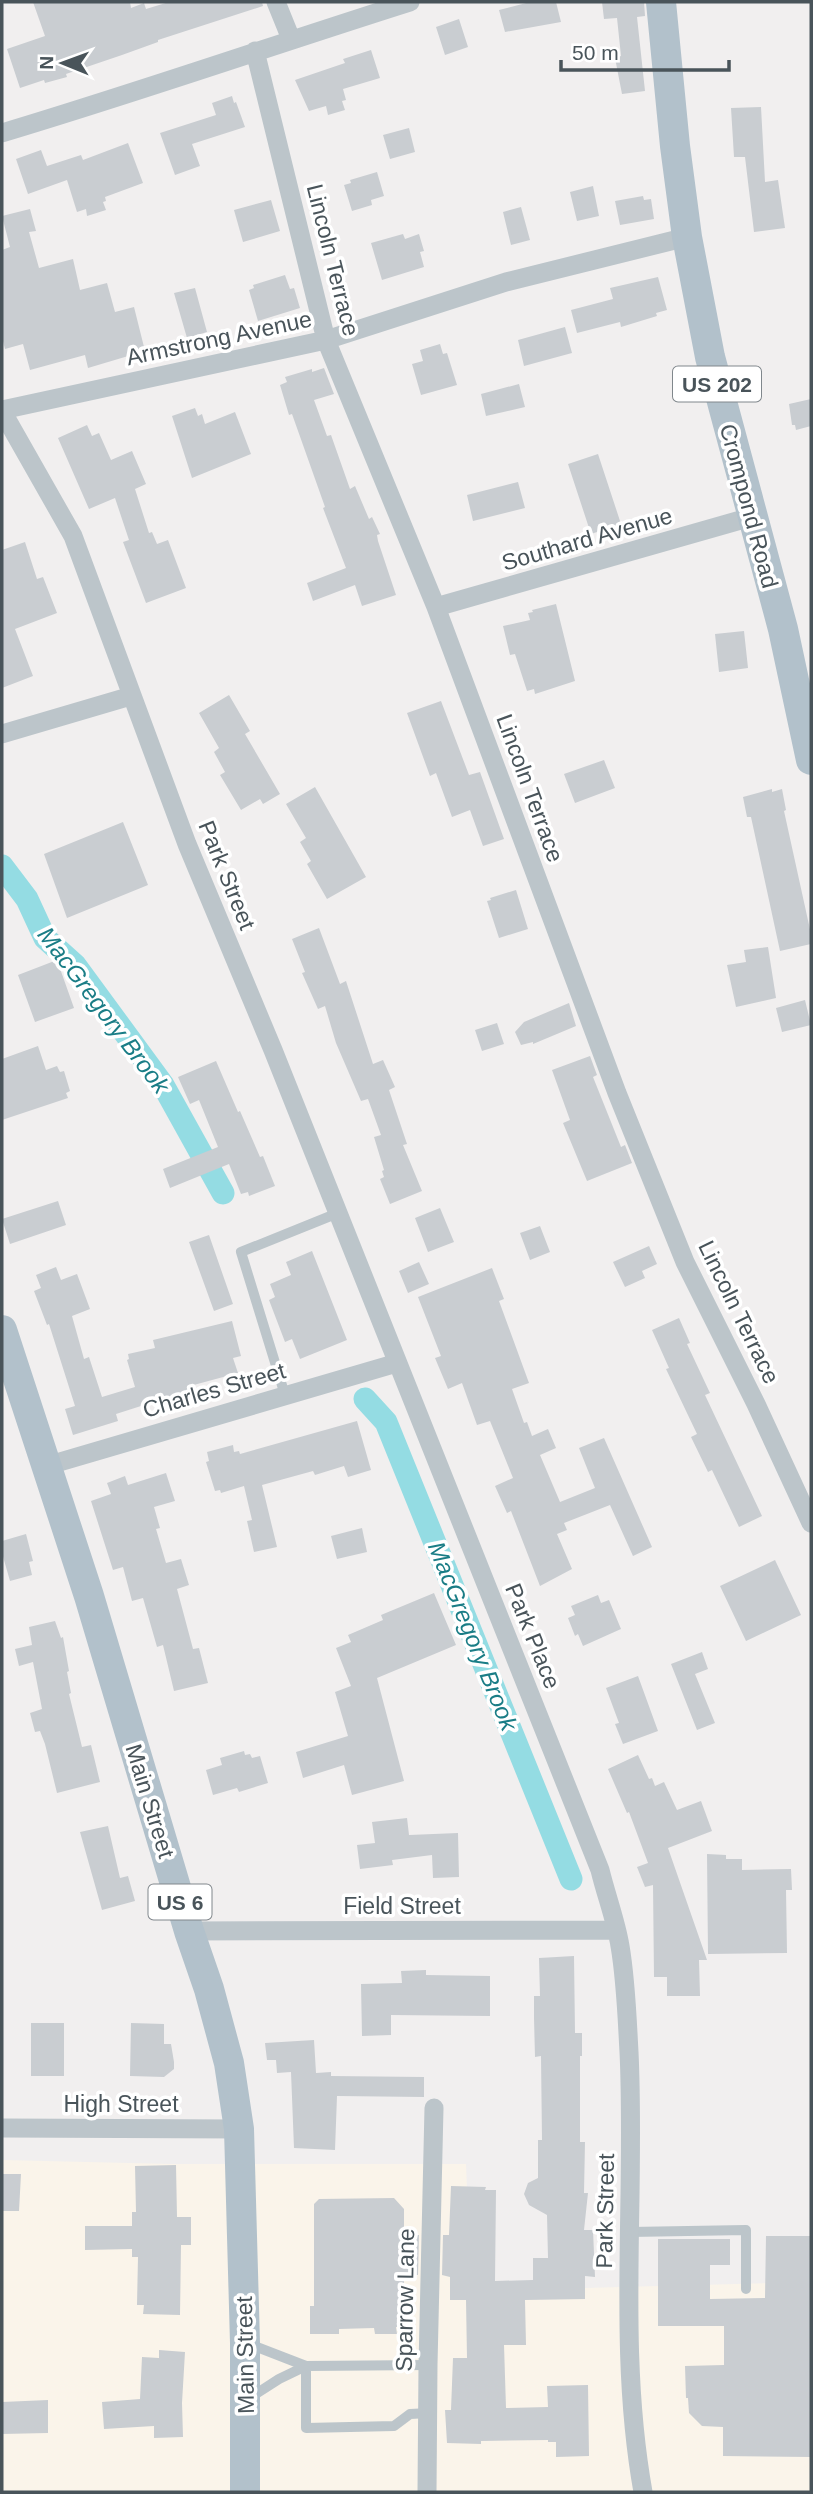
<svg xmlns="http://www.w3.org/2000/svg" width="813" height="2494" font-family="Arial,sans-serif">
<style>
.commercial{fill:#faf4ea}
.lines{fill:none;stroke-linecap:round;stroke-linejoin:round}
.canal{stroke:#94dce3;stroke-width:23}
.building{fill:#c9cdd1}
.lane{stroke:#bcc5ca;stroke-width:10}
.street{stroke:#bcc5ca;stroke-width:19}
.primary{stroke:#b2c1cb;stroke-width:30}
.labels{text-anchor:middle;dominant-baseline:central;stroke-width:7;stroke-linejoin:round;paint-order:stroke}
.shield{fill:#fff;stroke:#80878c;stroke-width:2}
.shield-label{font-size:21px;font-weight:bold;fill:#49545a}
.street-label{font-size:23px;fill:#49545a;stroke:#fff}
.water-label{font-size:24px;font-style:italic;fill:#1a7d86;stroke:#fff}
</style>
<rect width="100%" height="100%" fill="#f1efef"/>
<path class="commercial" d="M2,2160L172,2164H466L471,2291L811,2282V2492H2Z"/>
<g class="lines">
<path class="canal" d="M2,866L27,899L45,938L75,965L163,1085L223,1193
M365,1399L386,1422L571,1879"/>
</g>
<path class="building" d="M33,2H130L131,8L144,3L146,9L169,2H262L263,6L158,40V42L122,55L66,74L67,77L45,83L44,80L20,88L7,49L45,36Z
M530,2H556L561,22L505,32L499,10Z
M602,2H644L645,16L637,17L645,91L622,94L615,58L621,56L617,18L604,19Z
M459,19L468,47L445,55L436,27Z
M371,50L380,78L343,89L346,100L342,101L345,110L328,115L326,106L309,111L295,80L345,63L343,59Z
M232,96L234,103L236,102L245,127L192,144L200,166L175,175L160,133L216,115L212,103Z
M761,107L765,182L778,180L785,228L754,232L745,157H734L731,108Z
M409,128L415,152L390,159L383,135Z
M128,143L143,183L105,197L106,201L103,202L106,210L87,216L86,209L77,212L67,180L28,194L16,159L41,150L47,166L81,155L83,160Z
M377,172L384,196L371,200L372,205L352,211L344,185L351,183L350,180Z
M593,186L599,216L577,221L570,192Z
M643,196L644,200L651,199L654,219L620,225L615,201Z
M271,200L280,231L243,242L234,210Z
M521,207L530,240L511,245L503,212Z
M30,209L36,231L29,232L39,268L73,259L80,290L107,283L115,312L134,307L145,351L88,368L85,355L30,370L23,344L5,349L2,337V250L10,247L2,216Z
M403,234L405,239L419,234L424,251L420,252L424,267L382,280L371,243Z
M285,275L290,289L294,288L300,308L258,321L249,290L254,288L253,285Z
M658,277L667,310L656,313L657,316L621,327L620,322L577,333L571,310L613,299L610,288Z
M195,288L207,332L187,338L174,293Z
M565,327L572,353L524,366L518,340Z
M440,344L443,354L447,353L457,385L421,395L412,364L423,361L420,350Z
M324,368L334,394L314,400L327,436L331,435L350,489L355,486L369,519L372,517L380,534L377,535L378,541L396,595L362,606L355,585L313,601L307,583L346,568L323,508L325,507L292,414L289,415L280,385L287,382L285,377L312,369V372Z
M519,384L525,407L486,416L481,394Z
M811,399V426L796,430L795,425H792L789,404Z
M195,408L198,416L202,414L205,424L235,412L251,454L192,478L172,416Z
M87,425L92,436L99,433L111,460L132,451L146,484L135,489L149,533L152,532L157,544L168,540L186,588L146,603L123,542L129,540L115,498L89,509L58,438Z
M598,454L621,524L591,534L568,464Z
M518,482L525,508L473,521L467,495Z
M25,542L37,579L43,577L57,613L15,629L33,676L2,688V550Z
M556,604L575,681L535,694L534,689L527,691L515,654L510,655L503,626L530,620L528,613L533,612L532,610Z
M744,631L748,668L719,672L715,634Z
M229,695L250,731L245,734L280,794L263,804L260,799L241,810L220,775L225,772L214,752L219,748L199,713Z
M441,701L469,775L480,772L504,839L483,846L470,810L452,817L436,773L430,776L407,713Z
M604,760L615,788L575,803L564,774Z
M315,787L366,877L327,899L307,864L311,861L300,842L306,838L286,804Z
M772,789V792L782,789L786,810L784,811L811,934V944L780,951L751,817H747L743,797Z
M123,822L148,885L67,918L44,854Z
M516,890L528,929L499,938L487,901L491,900L490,898Z
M319,928L340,984L346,981L373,1064L383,1060L395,1087L389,1090L407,1144L403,1145L422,1191L390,1204L380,1179L384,1177L382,1171L384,1170L374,1137L381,1135L368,1099L361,1101L336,1043L325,1006L318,1009L302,973L305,972L292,939Z
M768,947L776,998L736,1007L727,965L746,962L744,950Z
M57,960L74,1008L35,1022L18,975Z
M805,1000L811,1025L782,1032L776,1008Z
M569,1003L576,1026L533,1044V1042L521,1045L515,1032L524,1022Z
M497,1023L504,1044L482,1051L475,1030Z
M38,1046L46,1070L57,1066L60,1072L64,1071L70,1091L66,1093L68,1098L2,1120V1059Z
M590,1056L597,1075L593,1077L621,1147L625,1145L632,1163L587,1181L563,1123L570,1120L552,1070Z
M216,1061L238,1112L240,1111L260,1157L263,1156L275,1186L249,1196L248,1192L241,1194L229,1164L170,1188L163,1169L218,1147L199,1100L190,1104L178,1077Z
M58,1201L66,1225L10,1244L2,1219Z
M440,1208L454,1242L428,1252L415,1218Z
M540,1226L550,1252L530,1260L520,1233Z
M209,1235L233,1304L214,1311L189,1242Z
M649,1246L657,1264L642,1271L645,1278L625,1287L613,1262Z
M312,1251L347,1340L300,1359L292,1339L285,1342L269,1300L275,1297L270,1284L291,1275L286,1262Z
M419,1262L429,1284L408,1293L399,1271Z
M56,1267L61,1280L77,1274L90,1309L72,1316L84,1359L89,1357L102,1397L135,1387L127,1360L129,1359L128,1354L155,1348L153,1340L232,1321L241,1356L233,1358L238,1373L190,1386L191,1390L116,1414L118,1421L73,1435L65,1409L75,1406L49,1324L47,1325L34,1291L41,1288L36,1275Z
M492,1268L504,1299L499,1301L529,1383L512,1389L524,1423L527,1422L532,1436L548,1429L556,1448L540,1455L560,1502L595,1488L579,1448L604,1438L652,1547L633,1556L610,1505L564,1523L567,1530L557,1534L572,1569L540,1586L511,1511L507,1513L495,1486L513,1478L490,1421L477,1425L462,1383L448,1389L435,1358L441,1356L418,1297Z
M679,1318L690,1343L687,1344L710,1393L705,1395L762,1516L739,1527L712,1470L708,1472L691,1437L697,1434L666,1369L669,1368L652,1330Z
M357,1421L371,1470L348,1477L344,1466L315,1475L313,1471L262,1485L277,1547L254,1552L247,1521L252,1520L244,1486L221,1493L220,1490L215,1491L206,1462L209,1461L207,1452L233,1445L234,1452L239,1451L240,1454Z
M166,1473L175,1501L154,1507L160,1528L156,1529L166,1563L181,1559L189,1585L177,1589L193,1649L199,1648L208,1683L174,1691L163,1645L157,1647L143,1598L132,1601L123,1567L113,1570L91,1501L111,1494L107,1483L125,1476L128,1485Z
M362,1528L367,1552L337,1559L331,1536Z
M26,1534L33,1561L29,1562L32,1575L10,1581L2,1553V1541Z
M775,1560L801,1615L746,1641L720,1586Z
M434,1593L456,1645L377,1678L404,1781L352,1795L344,1765L303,1778L296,1752L348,1736L335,1692L351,1686L336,1648L351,1642L348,1635L383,1620L381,1615Z
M598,1595L601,1603L609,1600L621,1629L583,1646L578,1634L575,1636L568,1618L575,1615L571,1606Z
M55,1621L61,1638L63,1637L69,1671L67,1672L71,1693L69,1694L82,1747L91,1745L100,1782L57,1793L45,1744L40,1731L35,1732L30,1713L42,1709L33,1662L19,1666L15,1649L32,1645L29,1627Z
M702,1652L708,1669L695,1674L715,1723L697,1730L671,1664Z
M638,1676L658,1731L623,1744L615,1724L619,1723L606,1688Z
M244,1751L245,1755L250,1754L252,1758L260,1756L268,1783L239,1792L237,1788L213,1795L206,1770L222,1765L220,1758Z
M638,1755L649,1779L652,1778L655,1786L664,1782L677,1810L701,1801L712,1831L668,1848L707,1960H699L700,1996H667V1977H654L653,1885L645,1887L637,1867L648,1863L629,1812L627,1813L608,1769Z
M407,1818L409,1835L458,1833L459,1877L433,1878L432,1855L392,1860L393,1865L360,1869L357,1845L375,1843L372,1822Z
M108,1826L120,1878L128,1876L135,1901L102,1910L80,1832Z
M707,1854L726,1855V1859H742V1870L791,1869L792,1890H786L787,1953L708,1954Z
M574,1956L575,2033H582V2056H580V2142H585L584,2193H588L584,2230H593L595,2277L585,2276V2299L525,2300L526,2345H504L506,2408L548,2407L547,2386L588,2385L589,2456L556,2457V2442H548V2440L481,2441V2444L447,2443L445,2410H451L453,2358H467L466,2300H450V2277L442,2275L443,2235H449L451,2186L486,2187L485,2190H496L495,2281L533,2280V2258H548L547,2215L529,2205L524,2194L528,2183L538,2178V2140H542L541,2056L535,2057L534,2018V1996H540L539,1958Z
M426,1970V1975L490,1976V2016L391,2015V2035L362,2036L361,1984L402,1983L401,1971Z
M31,2023H64V2076H31Z
M131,2023L164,2024V2044H171L174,2062V2069L164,2077L130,2076Z
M314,2040L316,2073L331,2072V2076L424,2077V2097L337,2096L335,2150L294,2148L291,2072L277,2073L276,2060H267L265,2043Z
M176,2165L177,2217H191V2245H181L180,2315L143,2314L144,2305H137L138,2257H132V2249L85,2250V2226H132V2212H136L135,2166Z
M2,2174H21L19,2211H2Z
M394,2198L404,2209V2235H419L418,2275H404V2327H396L397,2334H375L374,2328L339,2329V2334H310V2306H314V2204L319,2199Z
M766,2236H811V2457L723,2456V2427L702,2426L689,2413L688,2398H686L685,2366L724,2365V2326H658V2239H730V2265H710V2299L765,2298Z
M159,2350L185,2352L182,2403L183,2437L154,2438V2426L104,2429L102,2402L140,2399L142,2357L159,2358Z
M48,2400V2433L2,2434V2402Z"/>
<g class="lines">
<path class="lane" d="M285,1395L241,1252L338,1213
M630,2232L746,2230V2289
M249,2344L306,2366L428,2365
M306,2366V2428L394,2426L410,2414L429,2413
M251,2397L279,2379L306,2366"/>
<path class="street" d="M276,2L291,39
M255,51L326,340L436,607L617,1093L685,1262L756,1404L811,1523
M2,133C139,92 274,45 410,2
M2,410L326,340L506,282L687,237
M2,411L73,536L187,844L273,1050L600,1870C606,1895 616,1921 620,1946C626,1981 627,2017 629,2052C636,2199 617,2347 643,2492
M436,607L751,517
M2,734L131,696
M46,1466L397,1363
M189,1931L616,1930
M2,2128L239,2129
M427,2492L428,2365L434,2108"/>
<path class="primary" d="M661,2L675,146L687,237L710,357L783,629L811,760
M2,1330L89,1596L189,1931L209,1989L229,2063L239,2129L245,2343V2492"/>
</g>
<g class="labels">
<g class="shield">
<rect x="673" y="366.5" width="88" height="35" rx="5"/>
<rect x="148.5" y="1884.5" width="63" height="35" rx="5"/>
</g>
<g class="shield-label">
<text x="717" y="384">US 202</text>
<text x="180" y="1902">US 6</text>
</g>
<g class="street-label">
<text transform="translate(333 260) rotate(76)">Lincoln Terrace</text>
<text transform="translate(219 338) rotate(-12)">Armstrong Avenue</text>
<text transform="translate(749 506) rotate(75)">Crompond Road</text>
<text transform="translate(587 539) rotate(-16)">Southard Avenue</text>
<text transform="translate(530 788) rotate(70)">Lincoln Terrace</text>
<text transform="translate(227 875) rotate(68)">Park Street</text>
<text transform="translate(739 1312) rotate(64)">Lincoln Terrace</text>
<text transform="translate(214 1390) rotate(-16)">Charles Street</text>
<text transform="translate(533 1636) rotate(68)">Park Place</text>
<text transform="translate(150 1801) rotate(73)">Main Street</text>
<text x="402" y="1906">Field Street</text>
<text x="121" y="2104">High Street</text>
<text transform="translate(605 2211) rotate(-89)">Park Street</text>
<text transform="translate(405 2300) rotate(-89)">Sparrow Lane</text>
<text transform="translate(245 2355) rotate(-91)">Main Street</text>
</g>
<g class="water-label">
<text transform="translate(104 1010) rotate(53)">MacGregory Brook</text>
<text transform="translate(473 1636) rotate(68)">MacGregory Brook</text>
</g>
</g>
<rect width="813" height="2494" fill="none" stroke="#49545a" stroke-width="7"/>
<g transform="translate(63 63) rotate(271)" stroke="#ffffff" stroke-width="5" paint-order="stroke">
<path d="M0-5L12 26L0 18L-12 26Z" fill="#49545a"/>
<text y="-10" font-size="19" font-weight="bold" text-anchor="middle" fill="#49545a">N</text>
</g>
<path d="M561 60v10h168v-10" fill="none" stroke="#49545a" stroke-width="3.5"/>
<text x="572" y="60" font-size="21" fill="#49545a" stroke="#ffffff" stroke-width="5" paint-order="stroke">50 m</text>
</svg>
